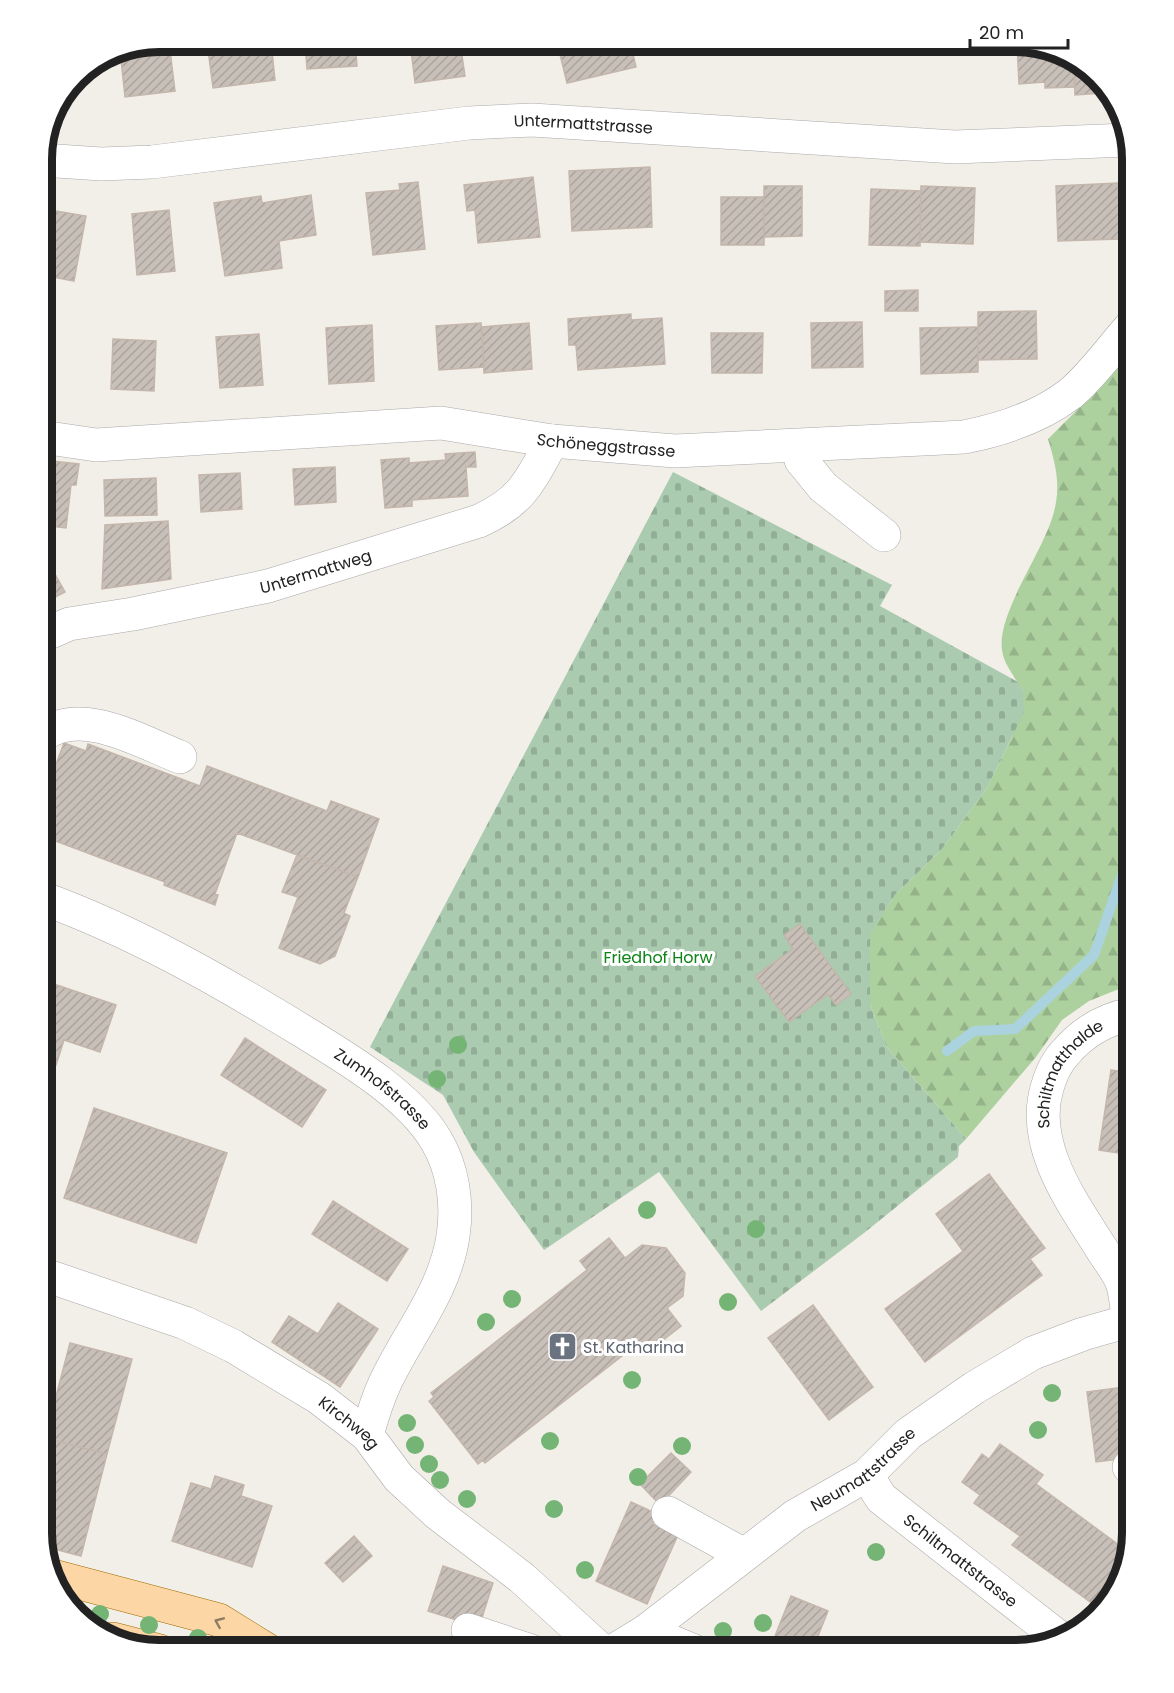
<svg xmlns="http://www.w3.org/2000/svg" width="1174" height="1693" font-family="Poppins,sans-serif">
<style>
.forest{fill:url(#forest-firs)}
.cemetery{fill:url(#cemetery-stones)}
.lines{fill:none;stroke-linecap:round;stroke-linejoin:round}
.stream{stroke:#aad3df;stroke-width:10}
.building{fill:url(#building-hatch);stroke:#c4b6ab;stroke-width:1.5}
.minor-casing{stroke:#a9a9a9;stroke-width:34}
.major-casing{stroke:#a06b00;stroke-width:34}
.minor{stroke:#fff;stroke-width:33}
.major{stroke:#fcd6a4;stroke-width:33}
.tree{fill:#74b475}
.oneway{stroke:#8f7c63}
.labels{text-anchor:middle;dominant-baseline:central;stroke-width:6;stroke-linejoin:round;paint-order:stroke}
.street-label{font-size:16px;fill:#222;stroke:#fff}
.park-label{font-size:16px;fill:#0c8416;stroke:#fff}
.worship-label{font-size:16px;fill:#5b616d;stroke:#fff;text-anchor:start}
.rim{fill:none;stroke:#222;stroke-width:8}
</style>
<defs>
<pattern id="forest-firs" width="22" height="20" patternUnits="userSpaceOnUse" patternTransform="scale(1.5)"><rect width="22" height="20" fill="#add19e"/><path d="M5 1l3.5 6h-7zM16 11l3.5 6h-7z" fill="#95b388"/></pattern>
<pattern id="cemetery-stones" width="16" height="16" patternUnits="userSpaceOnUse" patternTransform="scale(1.5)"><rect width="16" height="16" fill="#aacbaf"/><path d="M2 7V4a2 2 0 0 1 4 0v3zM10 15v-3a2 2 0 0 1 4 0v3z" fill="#92ae96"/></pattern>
<pattern id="building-hatch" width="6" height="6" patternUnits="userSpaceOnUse" patternTransform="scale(1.5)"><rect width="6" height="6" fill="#c7bfb8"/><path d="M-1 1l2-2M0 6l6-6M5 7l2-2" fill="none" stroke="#aba49e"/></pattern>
</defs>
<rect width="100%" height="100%" fill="#f2efe9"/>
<path class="forest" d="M1132,344V989H1119L1089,1001L1062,1020L1036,1057L966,1139L886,1046L870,1004V933L895,895L942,849L987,788L1012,737L1023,691C1017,680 1006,667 1003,655C992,614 1050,547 1056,502C1060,480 1054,459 1048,439L1096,391Z"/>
<path class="cemetery" d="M673,472L892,585L880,606L1018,682L1023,691L1024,712L987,788L942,849L895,895L870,934V1004L886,1046L966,1139L959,1146L958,1157L864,1233L761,1311L659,1172L544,1250L474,1152L443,1095L370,1047Z"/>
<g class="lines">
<path class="stream" d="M947,1051L974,1031L1015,1029L1094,955L1132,846"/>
</g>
<path class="building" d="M159,42H169L175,91L125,97L120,50Z
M207,42H271L275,80L213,88Z
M305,42H355L357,66L307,69Z
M410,42H460L465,76L415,83Z
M557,42H630L636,67L567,83Z
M1017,44H1026L1074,60L1075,87L1045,88V82L1019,84Z
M1074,60L1080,62L1104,88L1103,93L1075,95Z
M67,91L69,106L54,107Z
M650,167L652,227L572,231L569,171Z
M533,177L540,237L478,243L475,210L467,211L464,185Z
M418,182L425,249L373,255L366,193L400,190L399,184Z
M1118,183L1120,239L1058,241L1056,186Z
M764,186H802V236L764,237Z
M921,186L975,188L973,244L920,242Z
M871,189L921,191L920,246L869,245Z
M311,195L316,235L279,241L282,268L225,276L214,203L261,196L262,203Z
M721,197H764V245H721Z
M50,210L86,216L74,281L42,275V231L47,232Z
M169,210L175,271L137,275L132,214Z
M918,290V311H885V291Z
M1036,311L1037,359L978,360V312Z
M631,314V320L662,318L665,364L578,370L576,345H569L568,319Z
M862,322L863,367L812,368L811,323Z
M481,323L484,367L439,370L436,326Z
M529,323L532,369L484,373L482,327Z
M372,325L374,381L329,384L326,328Z
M978,327V372L921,374L920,328Z
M711,333H763L762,373H712Z
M259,334L263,385L220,388L216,337Z
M113,339L156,341L154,391L111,389Z
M475,452L476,467H466L468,496L412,500V506L385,508L381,460L409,458V463L446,460L445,454Z
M42,460L79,464L76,485H71L66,528L42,525Z
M335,467L336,502L295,505L293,469Z
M240,473L242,509L201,512L199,475Z
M156,478L157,515L105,516L104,480Z
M168,521L171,579L102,589L105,525Z
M51,567L65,592L42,604V572Z
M64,743L86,751L88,744L200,786L207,766L327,811L331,801L379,819L358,877L237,833L215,894L218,895L215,905L164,885L165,882L42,836V801Z
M297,855L358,877L344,913L350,916L335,956L320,964L279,948L298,897L282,892Z
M800,924L851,994L836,1005L828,994L789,1022L755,976L793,949L784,935Z
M42,980L116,1005L100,1052L64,1040L56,1065L42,1060Z
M245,1038L326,1090L302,1127L221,1075Z
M1111,1070L1132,1073V1155L1099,1150Z
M94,1108L227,1153L196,1243L64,1198Z
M989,1174L1045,1248L1030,1259L1042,1275L925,1362L885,1309L963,1251L936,1214Z
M333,1201L408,1249L387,1281L312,1234Z
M609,1238L625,1258L642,1245L666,1248L685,1273L683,1296L667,1308L681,1326L648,1352L640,1342L485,1463L483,1460L478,1464L429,1401L434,1397L431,1393L587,1270L580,1261Z
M338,1303L378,1329L340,1387L272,1342L289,1316L318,1334Z
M813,1305L873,1387L829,1420L768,1338Z
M70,1343L132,1359L107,1454L45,1438Z
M1132,1386V1448L1118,1450L1119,1459L1096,1462L1087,1392Z
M45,1438L107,1454L81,1556L46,1547L42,1534V1450Z
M1000,1444L1043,1475L1036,1484L1127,1551L1122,1572L1097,1607L1012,1545L1020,1536L974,1503L980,1495L962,1482L982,1454L989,1459Z
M671,1453L691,1472L660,1505L640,1484Z
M215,1476L244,1485L241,1496L272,1506L252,1567L172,1541L191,1483L211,1489Z
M631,1502L657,1514L653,1524L678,1535L647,1604L596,1581Z
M354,1536L372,1556L343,1582L325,1563Z
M443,1566L493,1583L479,1627L428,1611Z
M791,1596L828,1611L812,1651L775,1636Z
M904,1638L957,1649V1651H901Z"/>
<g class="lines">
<defs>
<g id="minor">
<path id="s1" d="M42,160L101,164L152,162L469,123L532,120L955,147L1127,140"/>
<path id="s2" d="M42,437L96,445L441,423L552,441L675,451L964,437C1000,430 1040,417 1070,394C1093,375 1112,347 1132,325"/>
<path d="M801,460L823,487L884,535"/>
<path id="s3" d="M42,636L69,624L133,614L268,586L479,521C523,501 530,481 552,441"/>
<path d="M42,736C80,705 141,742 180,757"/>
<path id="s4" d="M42,898C135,932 219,980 304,1032C348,1059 409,1095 436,1140C453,1168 458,1204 453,1236C445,1291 408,1334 385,1383C377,1400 372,1417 367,1435"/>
<path id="s5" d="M42,1274L185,1323L233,1346L319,1398L367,1435L399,1478L438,1514L522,1578L602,1651"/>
<path id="s6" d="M1129,1320C1126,1308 1126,1291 1121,1280C1116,1269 1107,1258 1101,1248C1072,1202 1030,1145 1047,1088C1051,1074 1056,1062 1066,1052C1084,1031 1105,1019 1132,1014"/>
<path d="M1129,1467L1132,1470"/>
<path id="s7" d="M867,1475L881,1498L1061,1639"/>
<path d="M668,1513L744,1555"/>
<path d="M468,1630L531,1651"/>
<path d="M646,1631L694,1651"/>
<path id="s8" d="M613,1651L646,1631L795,1516L867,1475L908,1434L974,1388L1033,1353L1083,1334L1132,1320"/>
</g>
<path id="major" d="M53,1576L219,1620L269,1651
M113,1639L160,1651"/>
</defs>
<use href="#minor" class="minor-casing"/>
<use href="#major" class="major-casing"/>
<use href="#minor" class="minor"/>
<use href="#major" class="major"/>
</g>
<g class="tree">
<circle cx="458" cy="1045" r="9"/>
<circle cx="437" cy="1079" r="9"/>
<circle cx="647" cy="1210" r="9"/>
<circle cx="756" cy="1229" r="9"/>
<circle cx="512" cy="1299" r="9"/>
<circle cx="728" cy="1302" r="9"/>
<circle cx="486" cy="1322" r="9"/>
<circle cx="632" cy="1380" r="9"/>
<circle cx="1052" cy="1393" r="9"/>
<circle cx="407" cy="1423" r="9"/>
<circle cx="1038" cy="1430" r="9"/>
<circle cx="550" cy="1441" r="9"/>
<circle cx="415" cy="1445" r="9"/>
<circle cx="682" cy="1446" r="9"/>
<circle cx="429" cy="1464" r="9"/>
<circle cx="638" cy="1477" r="9"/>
<circle cx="440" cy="1480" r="9"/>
<circle cx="467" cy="1499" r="9"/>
<circle cx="554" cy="1509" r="9"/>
<circle cx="876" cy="1552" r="9"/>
<circle cx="585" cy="1570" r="9"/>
<circle cx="100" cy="1614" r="9"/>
<circle cx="763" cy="1623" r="9"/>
<circle cx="149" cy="1625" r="9"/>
<circle cx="723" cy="1631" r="9"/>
<circle cx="198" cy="1638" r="9"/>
</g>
<defs><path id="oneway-chevron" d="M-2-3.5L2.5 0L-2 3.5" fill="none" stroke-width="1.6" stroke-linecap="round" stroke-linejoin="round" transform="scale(1.5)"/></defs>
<use class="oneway" href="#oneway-chevron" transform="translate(219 1622) rotate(-157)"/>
<defs>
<symbol id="church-square" viewBox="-11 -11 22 22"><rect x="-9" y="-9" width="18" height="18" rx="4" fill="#6b7280" stroke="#fff"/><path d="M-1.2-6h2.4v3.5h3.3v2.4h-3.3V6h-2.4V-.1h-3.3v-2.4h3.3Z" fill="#fff"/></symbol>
</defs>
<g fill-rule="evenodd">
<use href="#church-square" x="546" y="1330" width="33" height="33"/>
</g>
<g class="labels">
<g class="street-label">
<text stroke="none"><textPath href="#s1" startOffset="544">Untermattstrasse</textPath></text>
<text stroke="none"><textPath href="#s2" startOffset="567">Schöneggstrasse</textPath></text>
<text stroke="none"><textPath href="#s3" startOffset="282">Untermattweg</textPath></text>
<text stroke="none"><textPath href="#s6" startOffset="276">Schiltmatthalde</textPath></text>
<text stroke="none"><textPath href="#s4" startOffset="392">Zumhofstrasse</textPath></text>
<text stroke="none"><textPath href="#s5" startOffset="344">Kirchweg</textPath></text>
<text stroke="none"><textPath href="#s8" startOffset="310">Neumattstrasse</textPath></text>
<text stroke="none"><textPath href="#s7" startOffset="128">Schiltmattstrasse</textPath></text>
</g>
<g class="park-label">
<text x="658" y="957">Friedhof Horw</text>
</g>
<g class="worship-label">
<text x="583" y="1347">St. Katharina</text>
</g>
</g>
<path d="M0 0H1174V1693H0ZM159 52H1015A107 107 0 0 1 1122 159V1533A107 107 0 0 1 1015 1640H159A107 107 0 0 1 52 1533V159A107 107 0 0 1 159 52Z" fill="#fff" fill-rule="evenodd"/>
<path class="rim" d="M159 52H1015A107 107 0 0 1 1122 159V1533A107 107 0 0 1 1015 1640H159A107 107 0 0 1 52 1533V159A107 107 0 0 1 159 52Z"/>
<path d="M970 39v9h98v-9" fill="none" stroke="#222222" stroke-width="3"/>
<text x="979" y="39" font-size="18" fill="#222222" stroke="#ffffff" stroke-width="4.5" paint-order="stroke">20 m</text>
</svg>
